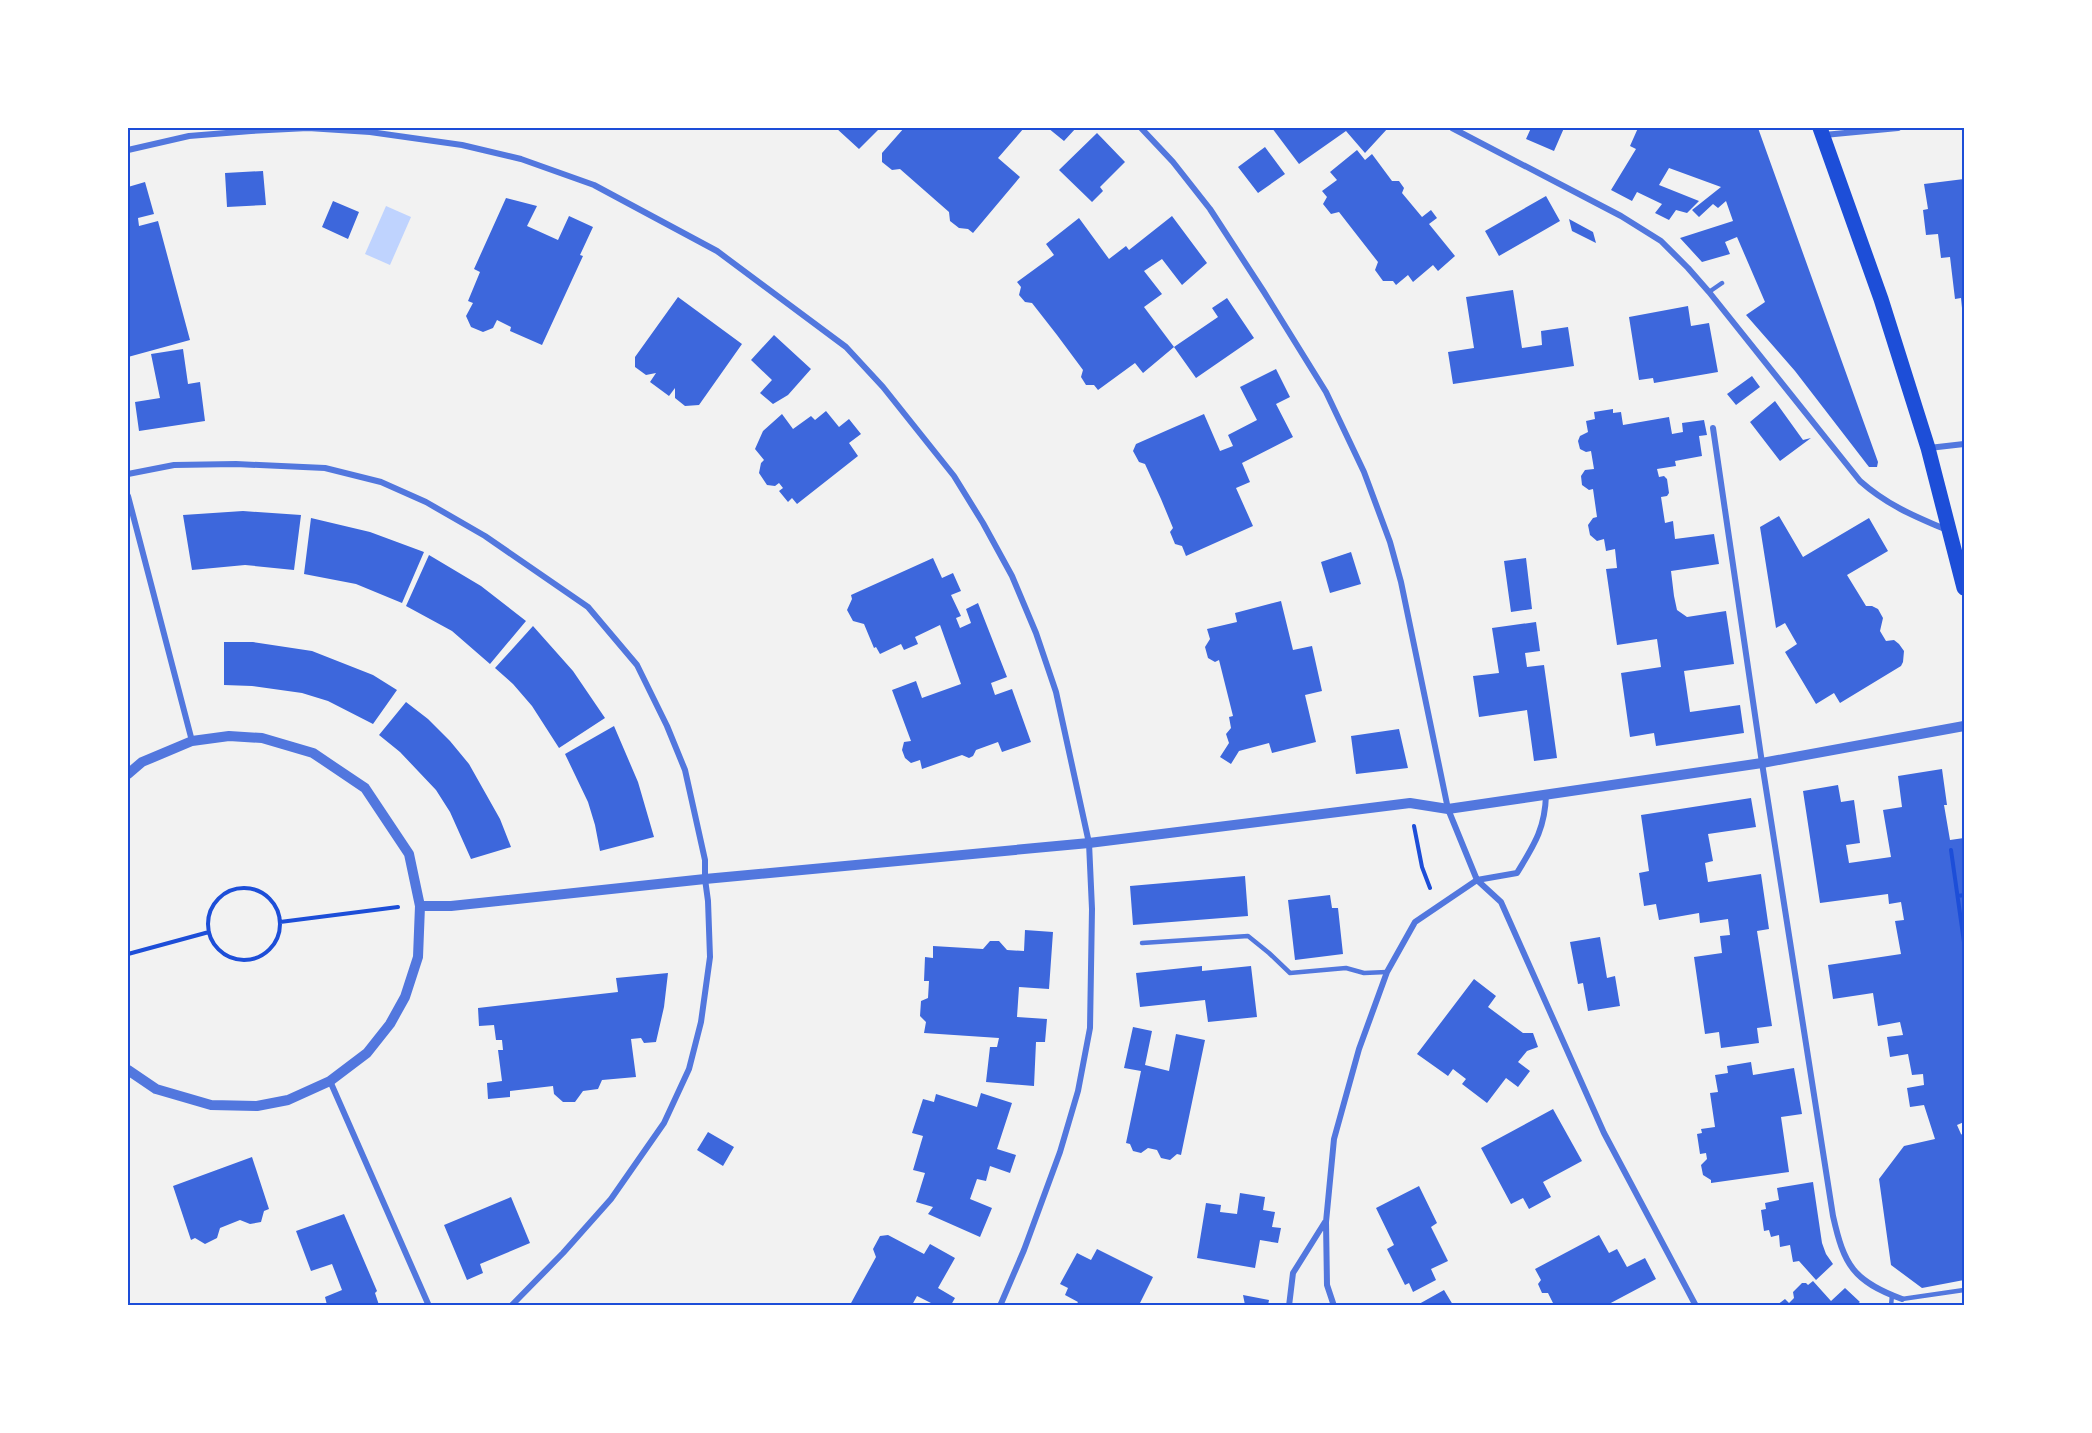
<svg xmlns="http://www.w3.org/2000/svg" width="2092" height="1433" font-family="'Fira Sans Condensed',sans-serif">
<style>
.water{fill:#bfd3fe}
.building{fill:#3d67dc}
.lines{fill:none;stroke-linecap:round;stroke-linejoin:round}
.path{stroke:#1d4ed8;stroke-width:4}
.service{stroke:#5277de;stroke-width:4.5}
.minor{stroke:#5277de;stroke-width:6}
.tertiary{stroke:#5277de;stroke-width:10}
.primary{stroke:#1d4ed8;stroke-width:15}
.neatline{fill:none;stroke:#1d4ed8;stroke-width:2}
</style>
<rect width="100%" height="100%" fill="#f2f2f2"/>
<path class="water" d="M386,206L411,217L390,265L365,254Z"/>
<path class="building" d="M836,128H880L859,149Z
M904,128H1024L998,158L1020,177L973,233L968,229L959,228L950,221L949,212L900,169L892,170L882,162V153Z
M1048,128H1076L1064,141Z
M1272,128L1343,129L1388,128L1365,153L1346,131L1299,164Z
M1531,128H1564L1554,151L1526,139Z
M1638,128H1758L1878,462L1877,467H1869L1795,371L1746,315L1765,302L1737,237L1725,242L1730,254L1702,262L1680,238L1733,221L1726,201L1718,208L1713,204L1699,217L1692,210L1721,187L1669,168L1659,185L1699,201L1687,213L1676,210L1669,220L1655,213L1662,204L1637,192L1632,201L1611,190L1636,149L1630,146Z
M1097,133L1125,162L1100,187L1103,191L1092,202L1059,170Z
M1265,147L1285,174L1258,193L1238,167Z
M1357,150L1365,160L1372,154L1392,181H1399L1404,188L1402,193L1422,217L1431,210L1437,218L1429,224L1455,256L1438,271L1433,265L1413,282L1408,275L1396,285L1393,281H1383L1375,270L1378,262L1360,239L1339,212L1331,214L1323,204L1327,197L1322,191L1337,180L1330,172Z
M263,171L266,205L227,207L225,173Z
M1964,179V318H1963L1961,298L1955,299L1950,257L1941,258L1938,234L1926,235L1923,210L1928,209L1924,184Z
M145,182L154,214L138,218L139,226L158,221L190,340L128,357V187Z
M1546,196L1560,221L1499,256L1485,231Z
M506,198L537,206L527,226L558,240L569,216L593,227L580,255L583,256L542,345L510,331L511,327L497,320L493,328L483,332L471,327L466,316L473,303L468,301L480,272L474,269Z
M333,201L359,212L348,239L322,227Z
M1172,216L1207,263L1182,285L1162,259L1144,271L1162,294L1144,307L1174,347L1143,373L1135,363L1098,390L1094,385H1086L1081,377L1083,370L1057,335L1032,303L1025,302L1019,295L1021,287L1017,282L1054,255L1046,244L1079,218L1109,259L1126,246L1129,250Z
M1569,219L1593,232L1596,243L1572,231Z
M1513,290L1522,348L1542,345L1541,331L1568,327L1574,366L1453,384L1448,352L1474,348L1466,297Z
M678,297L742,344L699,405L685,406L675,398V388L669,396L650,382L656,373L646,375L635,367V357Z
M1227,298L1254,338L1196,378L1174,347L1218,317L1212,308Z
M1688,306L1691,326L1709,323L1718,372L1654,383L1653,378L1639,380L1629,317Z
M774,335L811,369L788,395L773,404L760,393L772,380L751,360Z
M183,349L188,384L200,382L205,421L139,431L135,402L160,398L151,354Z
M1276,369L1290,397L1276,404L1293,437L1242,463L1250,482L1236,488L1253,526L1186,556L1182,546L1175,544L1170,532L1173,528L1161,499L1145,464L1139,462L1133,451L1136,444L1204,414L1220,451L1233,446L1228,435L1257,420L1240,387Z
M1752,376L1760,387L1736,405L1727,394Z
M1775,401L1803,440L1811,438L1780,461L1750,422Z
M1613,409V413L1621,412L1623,425L1669,417L1672,434L1683,432L1682,423L1704,420L1707,435L1699,436L1702,456L1675,461L1676,466L1657,469L1659,477L1664,476L1667,479L1669,493L1667,496L1661,497L1665,523L1673,521L1675,539L1714,534L1719,564L1671,571L1674,596L1677,610L1687,617L1726,611L1734,664L1684,671L1690,712L1740,705L1744,733L1656,746L1654,733L1630,737L1621,673L1661,667L1657,639L1617,645L1606,569L1617,568L1615,549L1606,551L1604,539L1597,541L1590,535L1588,525L1593,518L1597,517L1593,489L1589,490L1582,485L1581,476L1585,470L1594,469L1591,451L1586,452L1580,449L1578,441L1580,436L1588,432L1586,421L1595,419L1594,412Z
M826,411L839,427L849,419L861,434L849,443L858,456L797,504L792,498L788,502L779,491L783,488L779,483L775,486L767,485L759,473L761,463L764,460L755,449L763,431L782,414L793,429L811,416L815,420Z
M243,511L301,515L294,570L245,565L192,570L183,515Z
M1779,516L1803,557L1869,518L1888,551L1847,575L1866,606H1872L1878,609L1883,618L1880,631L1886,641L1894,640L1899,644L1904,651L1903,662L1901,666L1840,703L1834,693L1816,704L1785,652L1797,644L1785,623L1776,628L1760,527Z
M311,518L370,532L424,552L402,603L356,584L304,574Z
M1351,552L1361,584L1330,593L1321,562Z
M429,555L481,586L526,621L490,664L452,631L406,606Z
M933,558L942,578L953,573L961,591L951,595L961,616L956,618L960,628L971,623L966,609L978,603L1007,677L991,683L995,695L1012,689L1031,742L1002,752L998,742L976,750L973,756L969,758L962,755L922,769L920,760L911,763L905,758L902,750L904,742L911,741L892,690L916,681L922,698L961,684L940,625L915,637L918,644L904,650L901,644L880,654L876,647L874,648L864,624L853,621L847,610L852,599L851,595Z
M1526,558L1532,609L1511,612L1504,561Z
M1281,601L1293,650L1312,646L1322,691L1305,695L1316,742L1272,753L1269,743L1239,751L1231,764L1220,757L1229,743L1226,734L1231,728L1229,717L1233,716L1219,660L1215,662L1208,658L1205,647L1210,639L1207,629L1237,622L1235,613Z
M1536,622L1540,651L1525,653L1527,667L1544,665L1557,758L1534,761L1527,710L1479,717L1473,676L1499,673L1492,628Z
M533,626L573,671L605,718L559,748L532,706L513,684L495,668Z
M224,642H253L312,651L373,675L397,690L373,724L328,701L302,693L252,686L224,685Z
M406,702L428,719L450,741L469,764L500,819L511,847L471,859L450,812L436,790L400,752L379,735Z
M614,726L638,782L654,837L600,851L595,825L588,802L565,754Z
M1399,729L1408,768L1356,774L1351,736Z
M1942,769L1947,805H1944L1950,840L1964,838V901H1963L1964,913V1122L1957,1125L1961,1134L1964,1136V1280L1922,1288L1891,1265L1879,1179L1904,1146L1935,1139L1924,1105L1910,1107L1907,1088L1924,1085L1923,1074L1912,1075L1908,1054L1890,1057L1887,1037L1903,1035L1900,1022L1878,1026L1873,993L1833,999L1828,965L1901,954L1895,921L1904,920L1901,902L1889,904L1888,894L1820,903L1803,791L1838,785L1841,802L1854,800L1860,843L1846,845L1849,863L1891,857L1883,810L1902,807L1898,776Z
M1751,798L1756,827L1708,834L1713,861L1705,863L1708,882L1761,874L1769,929L1757,931L1772,1026L1757,1028L1759,1043L1721,1048L1719,1032L1705,1034L1694,957L1722,953L1720,936L1730,935L1728,919L1700,923L1699,913L1659,920L1656,904L1644,906L1639,873L1649,871L1641,815Z
M1245,876L1248,916L1133,925L1130,886Z
M1330,895L1332,908H1338L1343,954L1295,960L1288,900Z
M1025,930L1053,932L1049,989L1019,987L1017,1017L1047,1019L1045,1042H1036L1034,1086L986,1082L990,1047H997L999,1038L924,1033L926,1022L920,1016L921,1001L928,998L929,981H924L925,957L933,958V946L983,949L990,941H999L1007,950L1024,951Z
M1600,937L1607,978L1615,976L1620,1006L1588,1011L1583,983L1578,984L1570,942Z
M1202,966V971L1251,966L1257,1017L1208,1022L1205,1000L1140,1007L1136,973Z
M668,973L664,1007L656,1042L644,1043L641,1038L631,1039L636,1077L602,1080L598,1089L583,1091L575,1102H563L554,1094L553,1086L510,1091V1097L488,1099L487,1083L502,1081L498,1050H503L502,1040H496L494,1025L479,1026L478,1008L618,992L616,978Z
M1474,979L1496,996L1488,1007L1523,1033H1533L1538,1047L1527,1051L1518,1062L1530,1071L1518,1087L1506,1078L1487,1103L1462,1084L1466,1079L1453,1069L1448,1076L1417,1054Z
M1133,1027L1152,1031L1145,1065L1169,1071L1176,1034L1205,1040L1181,1155L1177,1154L1170,1160L1161,1158L1157,1150L1148,1148L1141,1153L1133,1151L1130,1144L1126,1143L1141,1071L1124,1068Z
M1751,1062L1753,1075L1794,1068L1802,1114L1781,1117L1789,1172L1711,1183V1180L1703,1175L1701,1165L1707,1159L1706,1153L1700,1154L1697,1134L1702,1133L1701,1129L1715,1127L1710,1093L1718,1092L1715,1075L1728,1073L1727,1066Z
M981,1093L1012,1103L997,1149L1016,1155L1010,1173L990,1166L986,1181L977,1179L970,1199L992,1208L980,1237L928,1214L933,1207L916,1202L925,1173L913,1170L923,1136L912,1133L923,1099L934,1102L936,1094L977,1107Z
M1553,1109L1582,1161L1543,1182L1551,1197L1529,1209L1523,1198L1511,1204L1481,1148Z
M708,1132L734,1147L723,1166L697,1150Z
M252,1157L269,1209L264,1211L261,1222L250,1224L240,1220L220,1228L217,1238L205,1244L195,1238L191,1240L173,1186Z
M1813,1182L1822,1243L1826,1254L1833,1264L1816,1280L1799,1261L1793,1262L1790,1245L1780,1247L1779,1235L1771,1237L1769,1230L1764,1231L1761,1210L1766,1209L1765,1203L1779,1200L1777,1188Z
M1419,1186L1437,1223L1431,1227L1448,1261L1431,1269L1436,1280L1413,1292L1409,1283L1405,1285L1387,1249L1394,1245L1376,1208Z
M1240,1193L1265,1197L1263,1210L1275,1212L1272,1227L1281,1228L1278,1243L1260,1240L1255,1268L1197,1258L1206,1203L1221,1205L1220,1212L1237,1214Z
M511,1197L530,1243L480,1264L483,1273L467,1280L444,1225Z
M344,1214L377,1291L375,1293L379,1305H327L325,1297L342,1290L332,1264L311,1271L296,1231Z
M888,1235L924,1254L930,1244L955,1258L938,1288L955,1298L951,1305H935L917,1296L912,1305H850L876,1257L873,1249L880,1236Z
M1599,1235L1609,1253L1617,1249L1627,1267L1645,1258L1656,1279L1607,1305H1554L1548,1293H1542L1538,1284L1541,1280L1535,1269Z
M1097,1249L1153,1277L1139,1305H1076L1078,1302L1065,1295L1068,1288L1060,1284L1077,1253L1091,1260Z
M1813,1281L1831,1301L1845,1288L1860,1302L1856,1305H1777L1785,1299L1789,1303L1794,1298L1793,1292L1802,1283H1806L1808,1285Z
M1444,1290L1453,1305H1420L1419,1304Z
M1243,1295L1269,1300L1268,1305H1245Z"/>
<g class="lines">
<path class="path" d="M1414,826L1422,867L1430,888
M1951,850L1964,942
M208 924a36 36 0 1 1 72 0a36 36 0 1 1-72 0Z
M1958,896L1964,895
M280,922L398,907
M128,954L209,932"/>
<path class="service" d="M1709,292L1722,283
M1142,943L1248,936L1269,953L1290,973L1346,968L1364,973L1387,972
M1902,1299L1964,1290
M1891,1306L1892,1295"/>
<path class="minor" d="M1141,128L1173,162L1210,209L1264,292L1326,392L1364,472L1390,542L1401,582L1448,809L1477,880L1501,902L1604,1133L1696,1306
M1452,128L1621,216L1661,241L1688,268L1709,292L1860,481C1887,505 1914,516 1947,530
M1824,135L1898,128
M128,150L189,136L251,131L308,128L370,132L462,145L521,159L594,185L717,251L846,347L883,387L954,476L983,523L1012,576L1036,633L1056,692L1089,843L1092,909L1090,1028L1078,1091L1060,1152L1024,1250L1000,1306
M1713,428L1762,763L1833,1216C1844,1265 1853,1281 1902,1299
M1929,448L1964,444
M128,474L174,465L236,464L325,468L381,482L426,502L485,536L588,607L637,665L667,726L685,770L705,860V879L708,901L710,957L701,1022L689,1069L664,1123L611,1199L563,1253L511,1306
M128,496L192,741
M330,1081L429,1306
M1289,1306L1293,1273L1325,1222
M1334,1306L1327,1285L1326,1222L1334,1139L1359,1049L1387,972L1415,922L1477,880L1517,873C1534,845 1545,829 1546,795"/>
<path class="tertiary" d="M128,774L142,762L192,741L229,736L262,738L313,753L365,788L409,854L420,906L418,957L405,997L390,1024L367,1053L330,1081L288,1100L257,1106L211,1105L156,1089L128,1070
M420,906H451L705,879L1089,843L1410,803L1448,809L1762,763L1964,726"/>
<path class="primary" d="M1820,128L1881,299L1928,448L1964,588"/>
</g>
<rect width="2092" height="1433" fill="none" stroke="#ffffff" stroke-width="258"/>
<rect x="129" y="129" width="1834" height="1175" class="neatline"/>
</svg>
